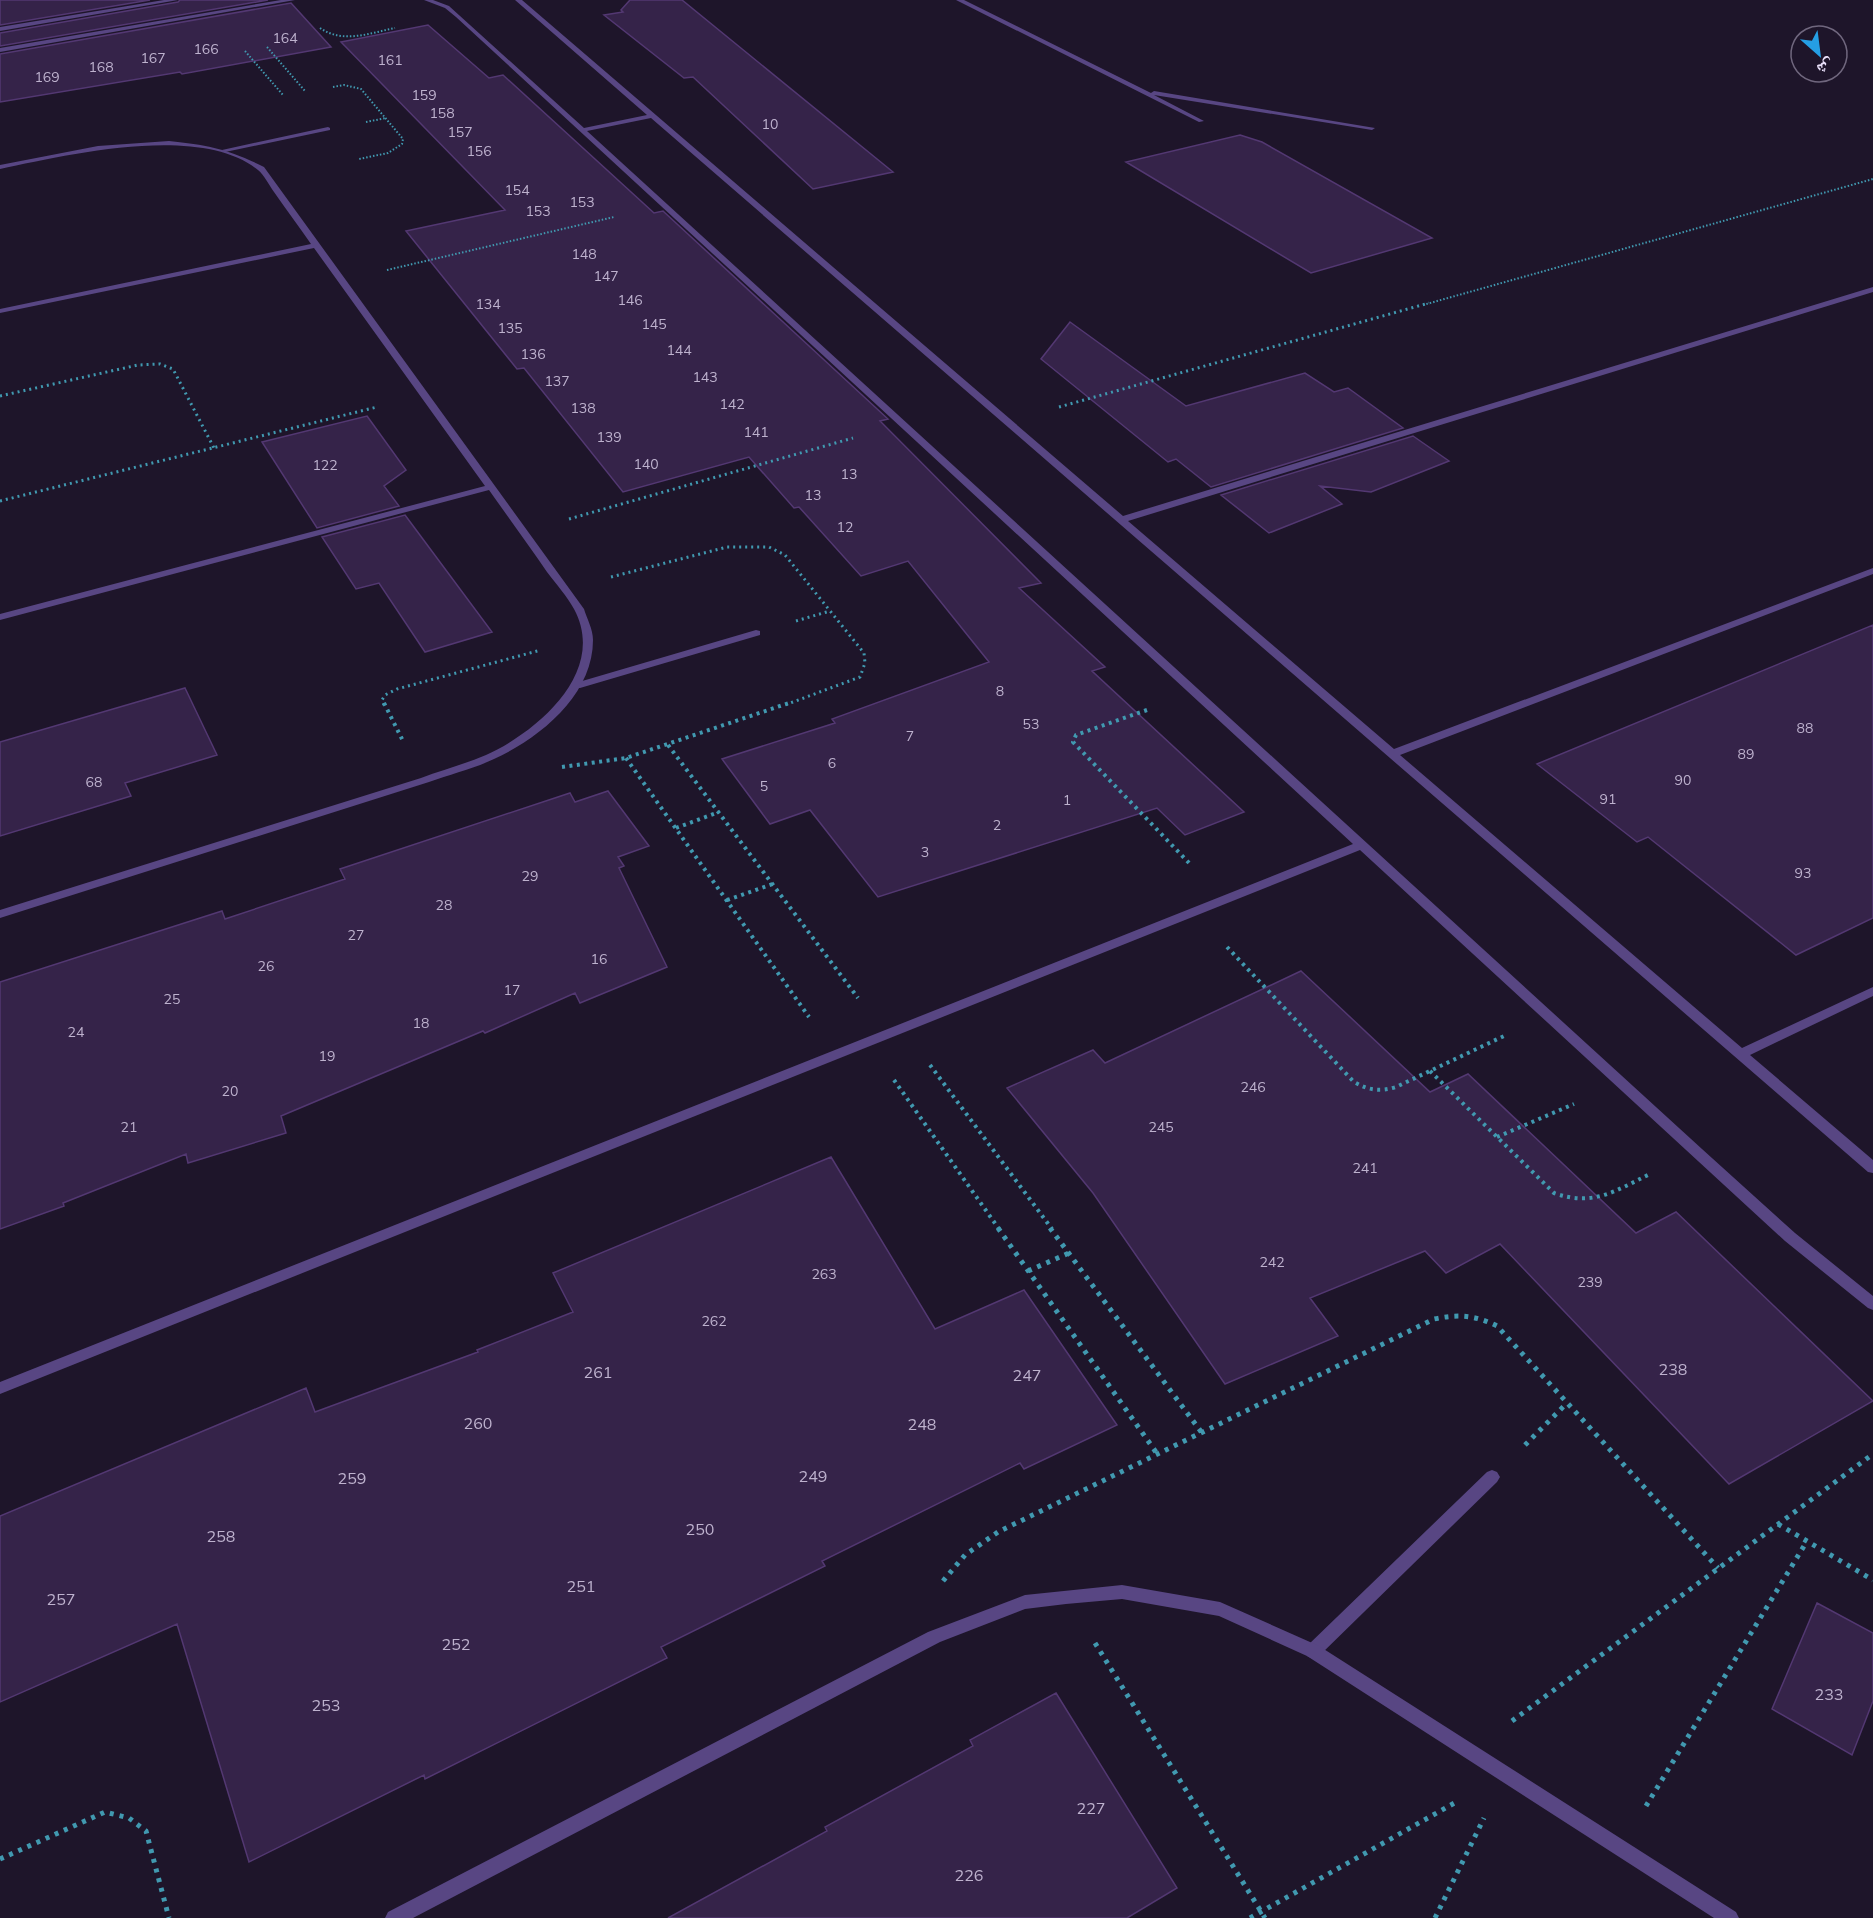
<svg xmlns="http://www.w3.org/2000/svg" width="1873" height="1918" font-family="Mulish,'Noto Naskh Arabic',sans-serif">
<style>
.building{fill:#352349;stroke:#533872;stroke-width:1.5}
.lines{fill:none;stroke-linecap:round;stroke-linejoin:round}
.path-far3{stroke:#4199b0;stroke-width:2;stroke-dasharray:1.5 2;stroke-linecap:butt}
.path-far2{stroke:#4199b0;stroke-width:3;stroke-dasharray:2 4;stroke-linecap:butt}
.path-far1{stroke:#4199b0;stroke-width:4;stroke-dasharray:3 4.5;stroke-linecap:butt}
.path{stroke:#4199b0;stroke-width:5;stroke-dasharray:4 6;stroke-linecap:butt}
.service{fill:#584683;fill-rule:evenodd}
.minor{fill:#584683;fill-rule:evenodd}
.labels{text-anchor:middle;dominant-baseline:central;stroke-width:4.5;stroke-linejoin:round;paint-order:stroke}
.number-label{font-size:14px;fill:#beb2ce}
.near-number-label{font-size:16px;fill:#beb2ce}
</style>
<rect width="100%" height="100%" fill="#1e152a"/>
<path class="building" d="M0,0H150L0,25Z
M180,0H268L0,46V33L178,2Z
M630,0H682L893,172L813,189L693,77L684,78L604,15L623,12L621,10Z
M291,3L331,47L182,74L180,72L0,102V54Z
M428,25L489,78L503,75L654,213L663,211L888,419L880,421L1041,583L1019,588L1105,667L1092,671L1244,812L1185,835L1157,808L878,897L810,810L770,824L722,759L835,723L832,719L989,662L908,561L861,576L799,507L794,508L749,457L623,492L524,368L517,369L406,231L505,210L341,42Z
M1240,135L1262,142L1432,238L1311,273L1126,162Z
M1070,322L1186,406L1305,373L1334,392L1348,388L1403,428L1211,487L1176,459L1168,462L1041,359Z
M367,416L406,470L384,486L399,506L317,528L262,442Z
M1413,436L1449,461L1371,492L1320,486L1342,504L1269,533L1221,495Z
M405,515L492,632L425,652L379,583L356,589L322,537Z
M1873,625V918L1796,955L1648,837L1637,842L1537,764Z
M185,688L217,755L125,783L131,796L0,836V742Z
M608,791L649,846L618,857L624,866L619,868L667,967L580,1003L575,993L485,1033L483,1031L281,1116L286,1133L188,1163L186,1154L63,1203L64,1206L0,1229V982L222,911L225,919L345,879L340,869L570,793L575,802Z
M1301,971L1430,1092L1468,1074L1636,1233L1676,1212L1873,1401L1729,1484L1500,1244L1446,1273L1425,1251L1310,1298L1338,1336L1225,1384L1093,1193L1007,1088L1093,1050L1105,1063Z
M831,1157L935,1329L1024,1290L1117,1425L1024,1469L1020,1463L822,1561L825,1566L661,1647L667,1658L425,1779L424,1775L249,1862L177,1624L0,1702V1516L306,1388L315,1412L478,1352L477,1350L573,1312L553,1273Z
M1817,1603L1873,1633V1701L1852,1755L1772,1709Z
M1056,1693L1177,1888L1127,1918H668L827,1831L825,1827L973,1746L970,1740Z"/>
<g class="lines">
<path class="path-far3" d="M320,28C343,44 370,33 395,28
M267,47L305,91
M245,51L283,95
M333,87L344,85L361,89L403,139L402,144L388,153L359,159
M366,122L386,118
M387,270L614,217
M1423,305L1873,179"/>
<path class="path-far2" d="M0,396L138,365L160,364L173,369L214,448
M1059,407L1429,303
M0,501L377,407
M569,519L853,438
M611,577L727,547H769L785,555L864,653L865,663L860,677L785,705
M796,621L830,611
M384,705L382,700L385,695L397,689L541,650"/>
<path class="path-far1" d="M384,703L403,741
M1147,710L1076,735L1073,742L1191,865
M668,745L858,998
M626,758L809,1017
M562,767L626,758L789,703
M676,828L719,812
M727,900L773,884
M1227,947L1354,1082C1368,1090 1380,1092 1396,1087L1504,1036
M930,1065L1052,1229
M1430,1071L1554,1193C1593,1207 1615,1191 1650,1174
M894,1080L999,1229
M1497,1137L1574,1104"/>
<path class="path" d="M998,1228L1158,1455
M1050,1228L1202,1433
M1028,1271L1069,1253
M1525,1445L1567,1403
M1778,1524L1873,1580
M943,1581L965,1555L998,1532L1434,1319C1458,1314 1475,1315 1497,1326L1718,1568
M1095,1643L1265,1918
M1512,1721L1873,1454
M1646,1806L1807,1541
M0,1859L105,1812L129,1818L146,1831L169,1918
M1250,1918L1458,1801
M1435,1918L1484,1818"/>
<path class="service" d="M956,0H964L1151,93L1154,91L1375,128L1372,130L1154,95L1204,121L1199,122Z
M328,127L330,128V130L225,152L222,150Z
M756,630L760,631V635L580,688H572L571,686L572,684Z
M1492,1470L1497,1472L1500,1477L1497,1482L1319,1656L1313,1659L1307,1656L1305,1651L1307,1646L1487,1472Z"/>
<path class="minor" d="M164,0H178L0,31V27Z
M281,0H295L0,52V48Z
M424,0H433L449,6L584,128L647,115L515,0H522L1123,516L1873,287V292L1128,521L1394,749L1873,568V574L1400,755L1742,1048L1873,987V996L1750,1055L1873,1160V1173L1868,1172L651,118L587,131L1702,1149L1795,1233L1873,1296V1310L1868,1308L1785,1241L1360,850L0,1394V1382L1353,844L456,17L445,8Z
M169,141C208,145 228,149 264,167L584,609C587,619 593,629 593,640C593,695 540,738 494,759C473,769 451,774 429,782L0,918V910L421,778C442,770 465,764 486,755C537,732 608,672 574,609C567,596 556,584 547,572C528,544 508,517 489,490L0,620V614L485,486L314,248L0,313V309L311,244C299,227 286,209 274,192C269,185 264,175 258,170C200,123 67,155 0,169V165L98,146Z
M1122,1585L1220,1602L1319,1646L1736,1912L1739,1918H1714L1307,1656L1219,1616L1122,1599L1066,1604L1025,1609L940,1642L413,1918H385L388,1912L928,1632L1025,1595Z"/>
</g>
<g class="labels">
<g class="number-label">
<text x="285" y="38">164</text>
<text x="206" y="49">166</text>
<text x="153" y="58">167</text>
<text x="390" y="60">161</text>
<text x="101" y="67">168</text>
<text x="47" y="77">169</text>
<text x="424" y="95">159</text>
<text x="442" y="113">158</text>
<text x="770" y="124">10</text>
<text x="460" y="132">157</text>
<text x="479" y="151">156</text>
<text x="517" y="190">154</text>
<text x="582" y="202">153</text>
<text x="538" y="211">153</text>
<text x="584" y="254">148</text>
<text x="606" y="276">147</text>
<text x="630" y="300">146</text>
<text x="488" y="304">134</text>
<text x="654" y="324">145</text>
<text x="510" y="328">135</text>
<text x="679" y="350">144</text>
<text x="533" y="354">136</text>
<text x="705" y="377">143</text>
<text x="557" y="381">137</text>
<text x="732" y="404">142</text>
<text x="583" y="408">138</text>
<text x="756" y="432">141</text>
<text x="609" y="437">139</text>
<text x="646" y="464">140</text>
<text x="325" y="465">122</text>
<text x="849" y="474">13</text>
<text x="813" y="495">13</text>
<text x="845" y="527">12</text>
<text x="1000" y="691">8</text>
<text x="1031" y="724">53</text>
<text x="1805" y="728">88</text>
<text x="910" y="736">7</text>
<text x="1746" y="754">89</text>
<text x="832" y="763">6</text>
<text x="1683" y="780">90</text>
<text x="94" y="782">68</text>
<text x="764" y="786">5</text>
<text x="1608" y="799">91</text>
<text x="1067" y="800">1</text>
<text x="997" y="825">2</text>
<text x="925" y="852">3</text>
<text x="1803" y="873">93</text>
<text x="530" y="876">29</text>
<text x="444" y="905">28</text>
<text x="356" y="935">27</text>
<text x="599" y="959">16</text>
<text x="266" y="966">26</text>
<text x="512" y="990">17</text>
<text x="172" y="999">25</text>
<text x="421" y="1023">18</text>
<text x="76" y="1032">24</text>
<text x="327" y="1056">19</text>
<text x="1253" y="1087">246</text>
<text x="230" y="1091">20</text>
<text x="129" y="1127">21</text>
<text x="1161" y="1127">245</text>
<text x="1365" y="1168">241</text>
<text x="1272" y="1262">242</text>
<text x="824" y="1274">263</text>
<text x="1590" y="1282">239</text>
<text x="714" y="1321">262</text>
</g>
<g class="near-number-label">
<text x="1673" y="1369">238</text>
<text x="598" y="1372">261</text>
<text x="1027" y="1375">247</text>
<text x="478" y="1423">260</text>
<text x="922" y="1424">248</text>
<text x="813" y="1476">249</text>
<text x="352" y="1478">259</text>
<text x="700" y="1529">250</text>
<text x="221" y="1536">258</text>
<text x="581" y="1586">251</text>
<text x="61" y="1599">257</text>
<text x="456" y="1644">252</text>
<text x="1829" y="1694">233</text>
<text x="326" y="1705">253</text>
<text x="1091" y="1808">227</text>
<text x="969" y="1875">226</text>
</g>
</g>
<g transform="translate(1819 54) rotate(152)"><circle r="28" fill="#1e152a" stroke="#70677e" stroke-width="1.5"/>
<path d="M0-4.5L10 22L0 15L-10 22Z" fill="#259ee4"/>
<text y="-9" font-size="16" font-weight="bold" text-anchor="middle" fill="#ebe2fb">ش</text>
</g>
</svg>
